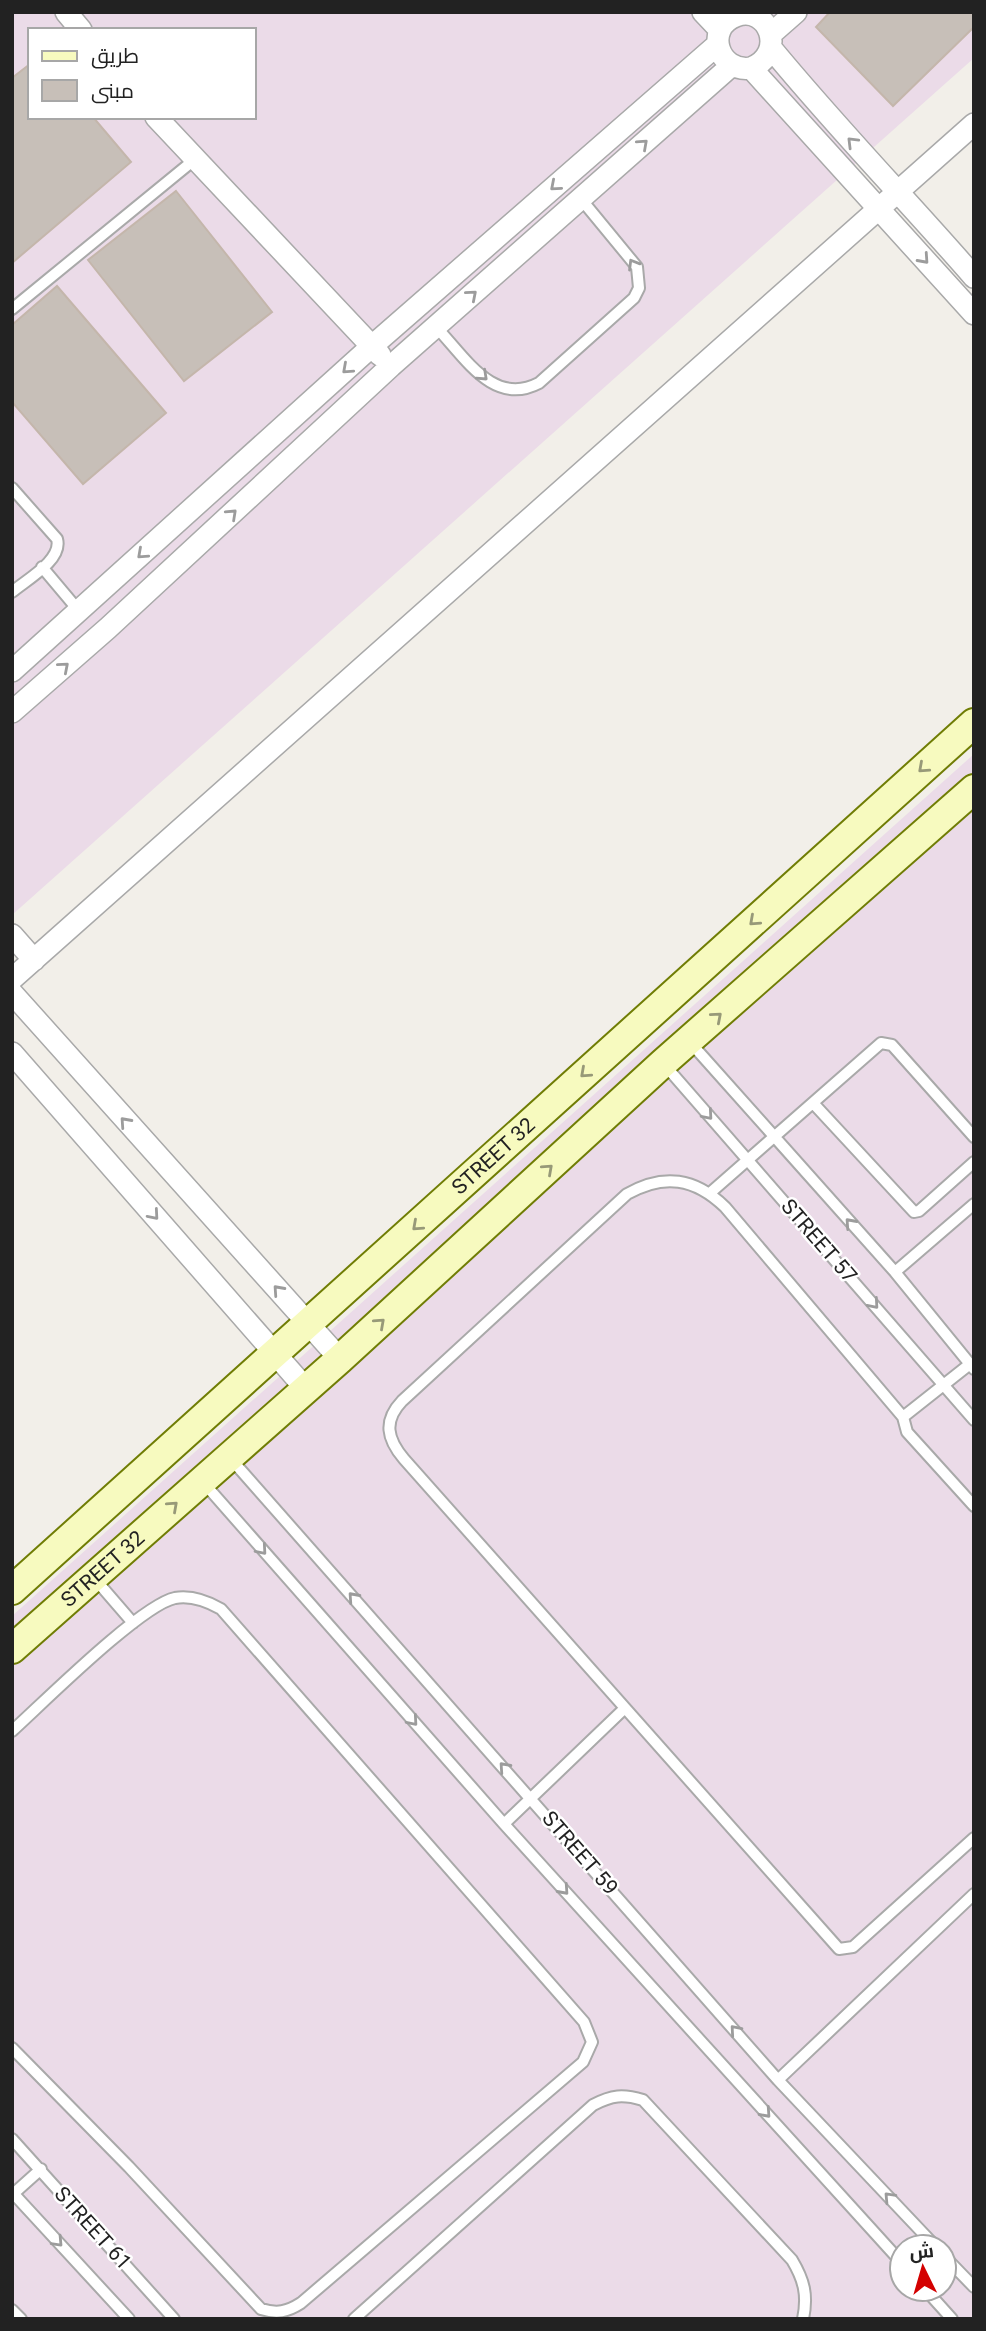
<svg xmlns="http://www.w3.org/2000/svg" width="986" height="2331" font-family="Roboto,Cairo,sans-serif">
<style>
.industrial{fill:#ebdbe8;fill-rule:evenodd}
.building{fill:#c7bfb8;stroke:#c4b6ab;stroke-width:2}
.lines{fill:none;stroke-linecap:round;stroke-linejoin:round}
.lane-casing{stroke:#a9a9a9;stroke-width:14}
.street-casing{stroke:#a9a9a9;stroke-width:24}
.secondary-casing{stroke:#707d05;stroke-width:32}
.lane{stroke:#fff;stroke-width:10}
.street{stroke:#fff;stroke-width:21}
.secondary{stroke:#f7fabf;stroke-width:28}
.oneway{stroke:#9c9c9c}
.oneway2{stroke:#979978}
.labels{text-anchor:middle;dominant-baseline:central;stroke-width:5;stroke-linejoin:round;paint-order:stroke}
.street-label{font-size:21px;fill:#222;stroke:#fff}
</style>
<rect width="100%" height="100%" fill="#f2efe9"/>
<path class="industrial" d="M12,12H974V58L12,915ZM30,30H254V117H30Z
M974,754V2319H12V1616ZM902,2247H944V2289H902Z"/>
<path class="building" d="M830,12H974V27L893,106L816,27Z
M30,64V117H93L131,162L12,263V78Z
M176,191L272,312L184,381L88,260Z
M57,286L166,413L83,484L12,402V325Z"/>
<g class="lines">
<defs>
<path id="lane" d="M12,309L194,160
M436,327C465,357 493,407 539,383L634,298L639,288L637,267L581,199
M12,488L57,539C63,560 26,580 12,592
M42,567L79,611
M689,1041L895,1272L974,1369
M663,1063L974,1420
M813,1103L914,1212L919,1211L974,1162
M710,1193L881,1043L892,1045L974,1137
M895,1272L974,1204
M903,1417L970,1364
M231,1459L778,2080L936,2247
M203,1482L504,1824L902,2263
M974,1506L907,1432L903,1417L725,1207C695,1178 664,1173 627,1194L402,1401C383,1421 387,1439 404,1459L839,1949L853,1947L974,1838
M95,1579L133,1623
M12,1731C43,1703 141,1605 175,1598C192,1595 207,1601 221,1609L584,2022L592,2042L583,2062L301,2303C287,2312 277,2314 261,2309L129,2167L12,2048
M504,1824L625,1708
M778,2080L974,1894
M12,2139L174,2319
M12,2192L129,2319
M12,2195L41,2169
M944,2256L974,2287
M925,2289L952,2319
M12,2310L21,2319
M354,2319L593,2105C612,2095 623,2094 643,2100L792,2260C804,2280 808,2295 803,2319"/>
<path id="street" d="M66,12L81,30
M703,12L720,30
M771,34L796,12
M771,48C836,127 907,200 974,277
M751,68C788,53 768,4 736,16C704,28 718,73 751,68L974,314
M156,117L380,355
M12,671L371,347L717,45
M12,712L108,628L391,366L731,66
M12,935L34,960
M12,979L974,124
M12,993L340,1359
M12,1053L306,1389"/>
<g id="secondary">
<path id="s1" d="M12,1590L974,723"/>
<path id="s2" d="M12,1649L340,1359L663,1063L974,789"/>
</g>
</defs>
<use href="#lane" class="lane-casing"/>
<use href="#street" class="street-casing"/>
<use href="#secondary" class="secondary-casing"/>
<use href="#lane" class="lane"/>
<use href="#street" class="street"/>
<use href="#secondary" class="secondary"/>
</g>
<defs><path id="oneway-chevron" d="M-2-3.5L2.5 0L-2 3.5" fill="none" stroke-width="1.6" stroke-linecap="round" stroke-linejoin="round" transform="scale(1.75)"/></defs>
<g class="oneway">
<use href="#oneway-chevron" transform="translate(852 142) rotate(-135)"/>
<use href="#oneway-chevron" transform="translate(643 144) rotate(-42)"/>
<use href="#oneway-chevron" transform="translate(555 186) rotate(139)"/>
<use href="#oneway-chevron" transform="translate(924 259) rotate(48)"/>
<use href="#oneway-chevron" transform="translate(633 264) rotate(-121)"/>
<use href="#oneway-chevron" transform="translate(472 295) rotate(-41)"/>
<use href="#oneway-chevron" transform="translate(347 369) rotate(138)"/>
<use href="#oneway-chevron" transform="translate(483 376) rotate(43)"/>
<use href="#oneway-chevron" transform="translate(232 514) rotate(-43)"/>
<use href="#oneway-chevron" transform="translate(142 554) rotate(138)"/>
<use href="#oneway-chevron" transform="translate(64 667) rotate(-41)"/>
<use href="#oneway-chevron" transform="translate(708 1115) rotate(49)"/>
<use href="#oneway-chevron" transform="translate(125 1122) rotate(-132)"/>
<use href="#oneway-chevron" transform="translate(154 1215) rotate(49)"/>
<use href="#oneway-chevron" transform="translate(850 1223) rotate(-132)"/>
<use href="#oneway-chevron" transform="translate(278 1290) rotate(-132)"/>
<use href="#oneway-chevron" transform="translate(874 1304) rotate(49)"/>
<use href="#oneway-chevron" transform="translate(262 1550) rotate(49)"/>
<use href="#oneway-chevron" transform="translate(353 1597) rotate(-132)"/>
<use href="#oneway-chevron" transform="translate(413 1721) rotate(49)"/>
<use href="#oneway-chevron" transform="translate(504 1767) rotate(-132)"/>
<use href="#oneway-chevron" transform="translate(564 1890) rotate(48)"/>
<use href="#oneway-chevron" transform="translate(735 2030) rotate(-131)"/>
<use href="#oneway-chevron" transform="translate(766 2113) rotate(48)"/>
<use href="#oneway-chevron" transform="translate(889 2197) rotate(-133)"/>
<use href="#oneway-chevron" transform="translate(58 2242) rotate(47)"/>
</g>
<g class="oneway2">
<use href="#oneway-chevron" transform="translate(923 768) rotate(138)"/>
<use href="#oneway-chevron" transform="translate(754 921) rotate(138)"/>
<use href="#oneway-chevron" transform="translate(717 1017) rotate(-41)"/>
<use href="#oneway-chevron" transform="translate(585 1073) rotate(138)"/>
<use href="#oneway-chevron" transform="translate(548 1169) rotate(-42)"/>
<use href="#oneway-chevron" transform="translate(417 1226) rotate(138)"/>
<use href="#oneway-chevron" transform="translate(380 1323) rotate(-42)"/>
<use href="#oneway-chevron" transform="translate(173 1506) rotate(-42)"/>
</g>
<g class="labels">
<g class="street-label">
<text stroke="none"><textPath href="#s1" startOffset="648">STREET 32</textPath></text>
<text transform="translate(819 1241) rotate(49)">STREET 57</text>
<text stroke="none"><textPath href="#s2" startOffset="121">STREET 32</textPath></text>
<text transform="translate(580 1853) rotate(49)">STREET 59</text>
<text transform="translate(93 2228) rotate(48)">STREET 61</text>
</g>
</g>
<rect width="986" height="2331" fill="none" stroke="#222222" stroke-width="28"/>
<rect x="28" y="28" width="228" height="91" fill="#ffffff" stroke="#a7a7a7" stroke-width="2"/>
<rect x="42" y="51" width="35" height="10" fill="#f7fabf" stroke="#a7a7a7" stroke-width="2"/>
<text x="91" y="63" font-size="21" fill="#222222">طريق</text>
<rect x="42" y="80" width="35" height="21" fill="#c7bfb8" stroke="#a7a7a7" stroke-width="2"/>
<text x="91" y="98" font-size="21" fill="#222222">مبنى</text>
<g transform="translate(923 2268) rotate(355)"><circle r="33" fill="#ffffff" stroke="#a7a7a7" stroke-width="2"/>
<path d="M0-5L12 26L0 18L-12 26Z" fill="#d40000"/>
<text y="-10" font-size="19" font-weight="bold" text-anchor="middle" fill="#222222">ش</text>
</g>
</svg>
